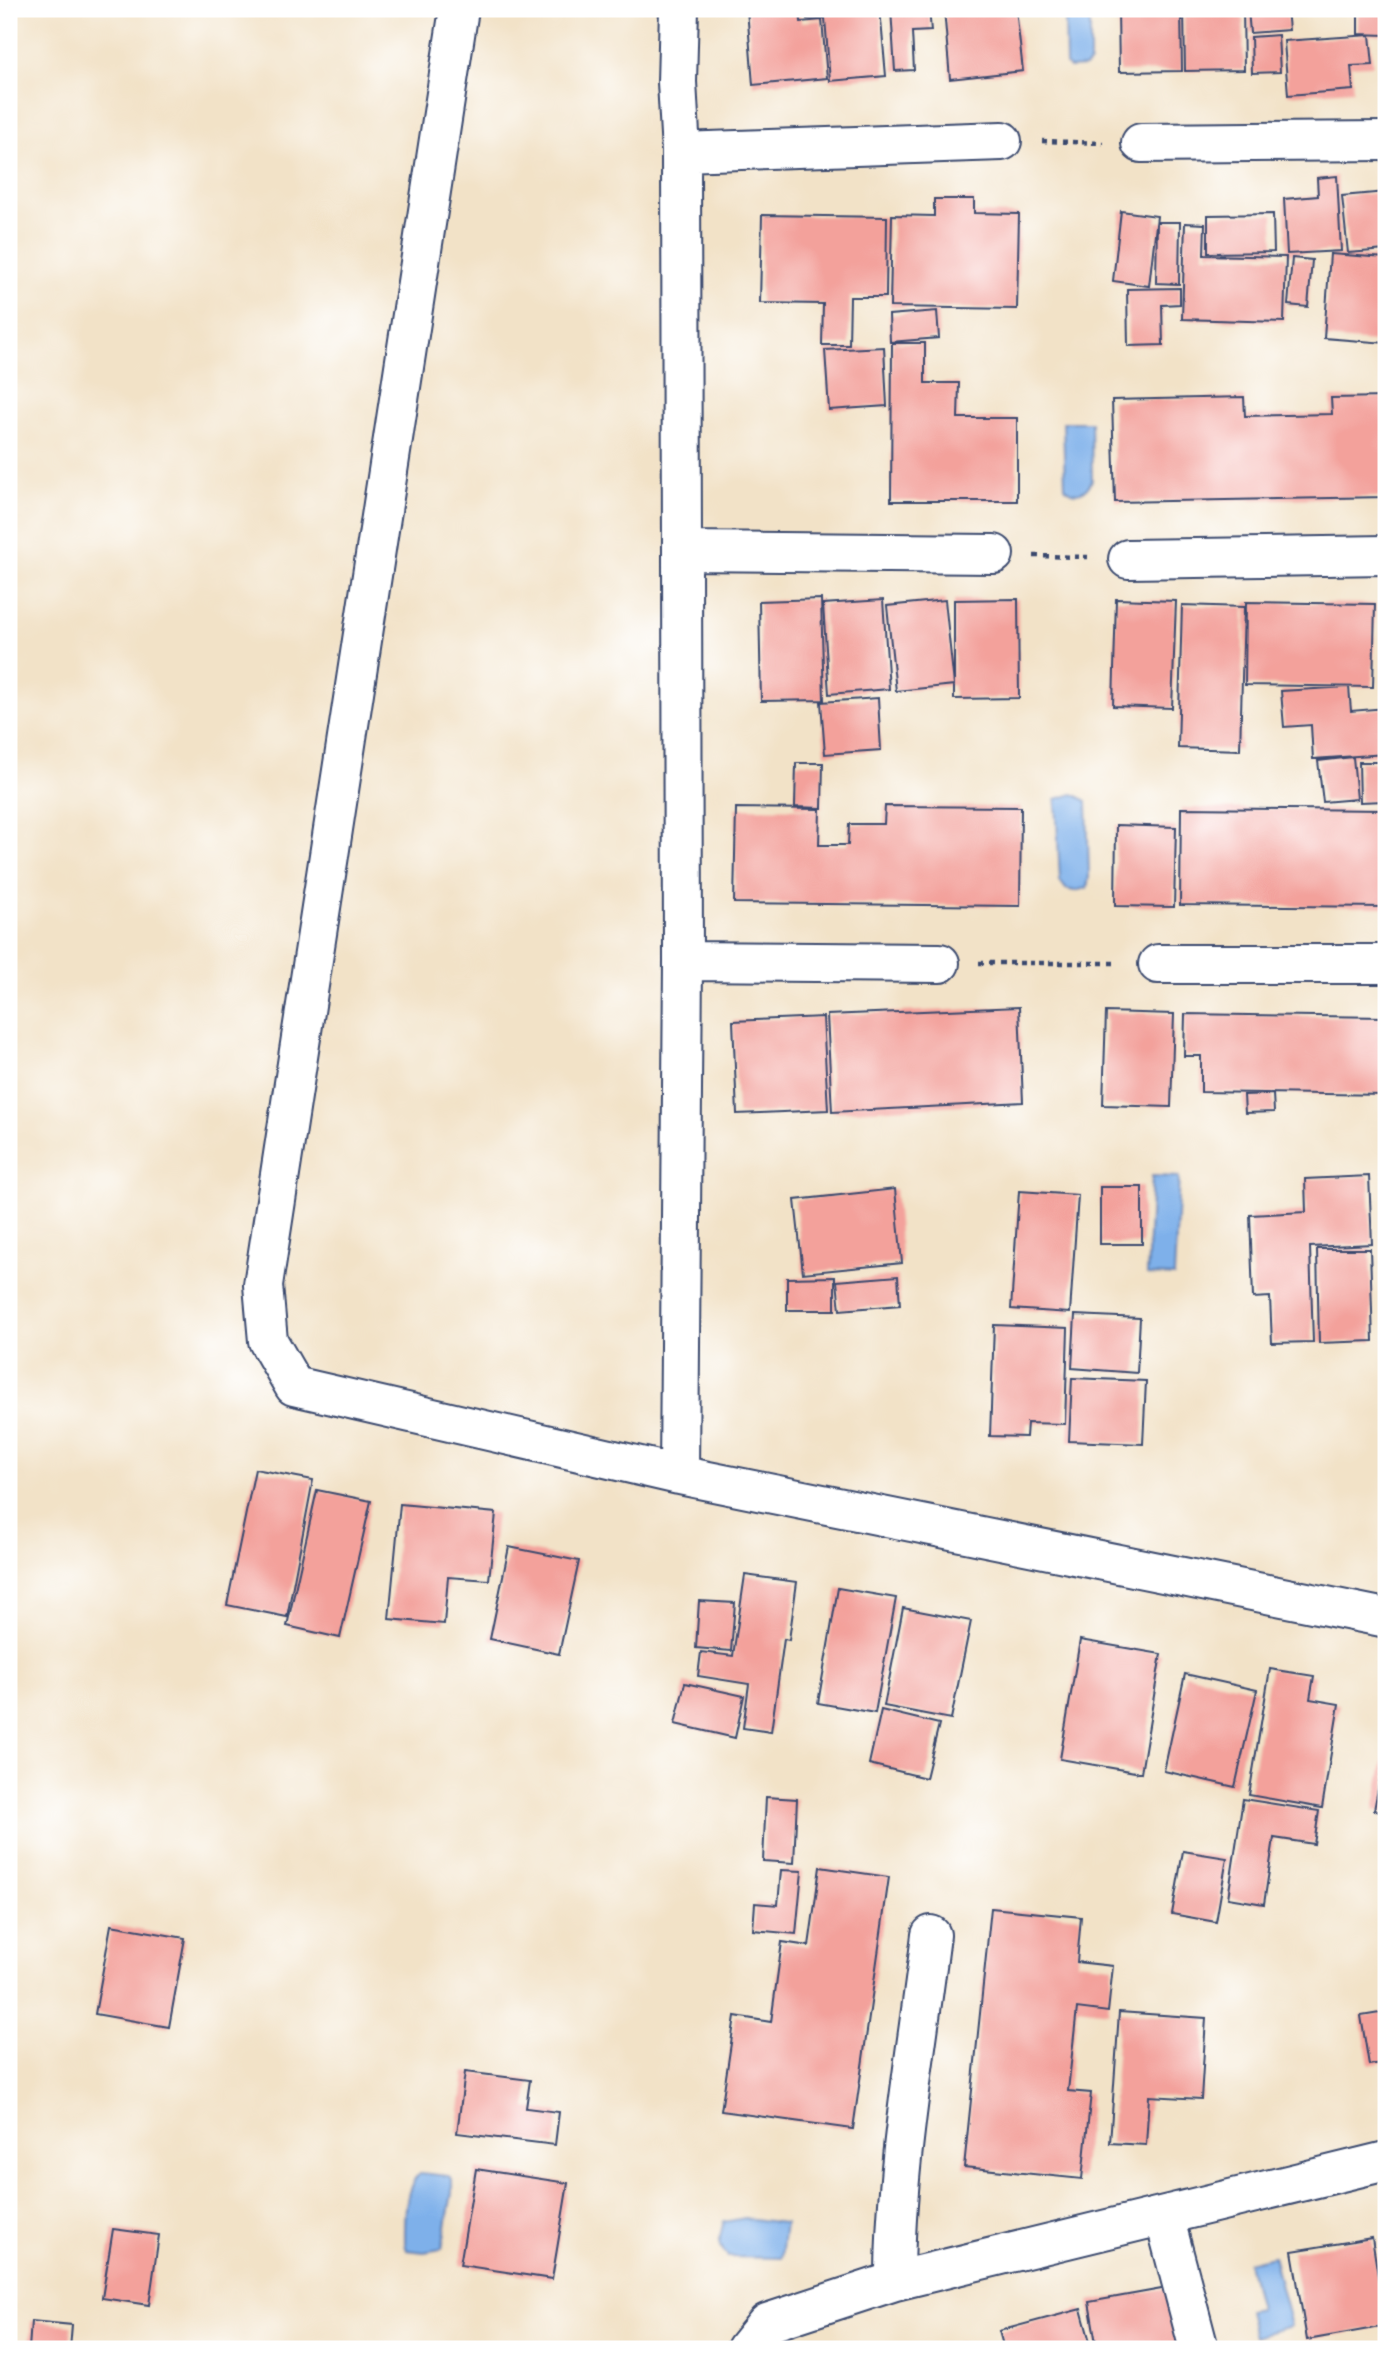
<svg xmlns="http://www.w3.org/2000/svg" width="1395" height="2358" font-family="'Comic Neue',sans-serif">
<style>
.water{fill:#7eb0ea;stroke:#4c70a4;stroke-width:2}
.building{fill:#f3a19b}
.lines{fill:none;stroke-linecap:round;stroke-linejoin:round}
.street-casing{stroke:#3b4a6e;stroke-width:42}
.path{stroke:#3b4a6e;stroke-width:4.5;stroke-dasharray:5 5;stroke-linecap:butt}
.street{stroke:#fff;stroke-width:38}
</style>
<rect width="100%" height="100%" fill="#fff"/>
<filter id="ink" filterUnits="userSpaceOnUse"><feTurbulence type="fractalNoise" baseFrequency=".0143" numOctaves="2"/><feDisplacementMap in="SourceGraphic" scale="14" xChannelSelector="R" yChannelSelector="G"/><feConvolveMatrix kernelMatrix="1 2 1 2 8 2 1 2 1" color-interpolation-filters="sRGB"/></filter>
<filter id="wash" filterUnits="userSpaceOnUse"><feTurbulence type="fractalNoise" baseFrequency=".00686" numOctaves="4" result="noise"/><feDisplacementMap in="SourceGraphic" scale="28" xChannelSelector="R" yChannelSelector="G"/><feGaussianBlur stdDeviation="1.57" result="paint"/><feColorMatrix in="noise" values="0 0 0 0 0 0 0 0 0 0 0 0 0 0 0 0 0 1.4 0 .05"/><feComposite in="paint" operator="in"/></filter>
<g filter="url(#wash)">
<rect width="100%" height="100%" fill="#f2e2c7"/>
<path class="water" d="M1065,9H1090V62L1085,67L1069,68L1066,64Z
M1063,422H1091L1092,480C1087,492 1076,498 1065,487Z
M1073,794L1087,801L1089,877L1087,888L1074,891L1066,889L1060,881L1056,799Z
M1152,1176L1179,1177L1174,1276L1147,1275Z
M420,2173L448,2176L452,2179V2193L442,2249L424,2252L407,2250L405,2244C405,2223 403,2188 420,2173Z
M745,2218L785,2223L781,2258L728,2257C717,2245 719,2237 724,2222Z
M1273,2256L1291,2326L1254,2336L1248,2311L1259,2309L1248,2262Z"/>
<g id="blocks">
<path class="building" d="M747,9H800L801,22L822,20L827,78L753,85Z
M806,9H880L886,76L830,81L825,18L807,19Z
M891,9H929L931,31L912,32L914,70L895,71Z
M944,9H1016L1023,71L950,79Z
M1118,9H1181L1182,71L1119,72Z
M1184,9H1243L1244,70L1185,71Z
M1248,9H1287L1289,30L1250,33Z
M1358,9H1386V35L1358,34Z
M1278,35L1280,72L1252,73L1251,37Z
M1370,35L1373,65L1351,66L1353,90L1288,95L1284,41Z
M1337,176L1341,251L1287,254L1284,199L1318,196L1317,178Z
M1386,192V250L1348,253L1342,196Z
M934,199H974V213L1019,214L1017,309L890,307L892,215L934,216Z
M1121,211L1157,216L1149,286L1113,281Z
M1273,214L1274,252L1208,253V215Z
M762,215L887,217L886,297H850L849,345H822L823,304L760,303Z
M1157,222H1180L1179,284L1156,283Z
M1185,223L1205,224L1204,255L1286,257L1284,322L1182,319Z
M1330,254L1386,258V343L1324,338Z
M1292,258L1312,260L1308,307L1288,305Z
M1180,288V304L1162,305L1163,345L1128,346L1127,289Z
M937,311L939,338L890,342L889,315Z
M892,343H925V383H959L958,418H1017V501H891Z
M884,347L887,406L829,410L825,350Z
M1244,397L1245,416L1332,414L1331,398L1386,397V497L1115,502L1112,400Z
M821,599L824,700L761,701L759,601Z
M1018,599L1019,698L954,699V600Z
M1116,599L1176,601L1172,708L1113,706Z
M883,600L889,689L829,694L823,604Z
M945,600L954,685L896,691L887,606Z
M1246,602L1375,604L1373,687L1245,685Z
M1182,605L1244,607L1240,750L1178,748Z
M1349,687L1351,711L1386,708V754L1313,759L1311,725L1284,727L1281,691Z
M878,698L881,750L825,754L821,702Z
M1353,757L1357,799L1323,802L1318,761Z
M1359,762H1385V801L1360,802Z
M796,763H823L822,808L795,807Z
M885,806L1021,807L1020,906L734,903L736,808L820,809L819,845H848L849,824H884Z
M1181,808L1386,810V907L1180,905Z
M1116,825L1176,827L1174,907L1115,906Z
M1019,1007L1023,1102L832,1112L827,1015Z
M1106,1012L1174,1014L1171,1107L1103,1105Z
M1185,1014L1386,1017V1095L1201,1092V1056H1184Z
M823,1017L828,1110L737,1114L733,1021Z
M1273,1094L1274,1112L1245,1113L1244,1095Z
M1369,1176L1372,1244L1310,1247L1313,1342L1272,1343L1270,1297L1253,1298L1250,1215L1306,1212L1305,1179Z
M1100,1187H1142V1244H1100Z
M895,1189L902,1263L803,1273L795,1200Z
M1019,1191L1078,1195L1070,1313L1011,1309Z
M1317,1249H1370L1373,1341L1319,1343Z
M898,1276L900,1305L840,1310L837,1281Z
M835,1277V1310H787V1278Z
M1075,1315L1140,1318L1137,1373L1072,1368Z
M994,1325L1068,1328L1065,1424L1027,1423L1026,1437L990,1436Z
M1072,1378L1146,1381L1143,1444L1069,1441Z
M255,1469L313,1480L287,1617L227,1605Z
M317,1490L371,1501L340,1638L287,1626Z
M400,1504L496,1513L489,1580L448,1577L444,1624L389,1619Z
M509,1547L579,1561L559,1654L490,1639Z
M745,1575L797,1582L789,1640L784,1639L771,1732L743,1728L749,1684L698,1676L701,1652L733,1656Z
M838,1588L896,1598L875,1713L818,1703Z
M699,1601L735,1603L731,1651L696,1648Z
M903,1608L971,1621L951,1719L884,1706Z
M1080,1640L1161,1654L1141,1773L1060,1759Z
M1270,1669L1314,1676L1310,1699L1339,1704L1322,1808L1249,1795Z
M1185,1674L1257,1690L1235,1787L1164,1771Z
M685,1683L744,1696L735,1738L675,1724Z
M881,1710L939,1724L926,1778L869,1764Z
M1385,1753H1386V1812L1374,1810Z
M766,1797L797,1799L794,1863L763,1861Z
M1243,1799L1319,1811L1314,1844L1274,1838L1264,1904L1228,1898Z
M1183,1851L1227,1858L1216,1922L1172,1914Z
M820,1867L889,1877L853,2129L721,2111L735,2016L771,2022L782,1942L809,1946Z
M781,1870L802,1871L796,1934L753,1930L755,1903L778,1905Z
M991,1908L1081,1917L1077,1962L1113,1966L1108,2012L1077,2008L1068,2091L1091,2093L1082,2179L964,2167Z
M111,1925L185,1938L169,2027L95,2014Z
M1119,2012L1206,2018L1201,2099L1149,2096L1146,2145L1110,2143Z
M1386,2012V2062L1369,2065L1361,2016Z
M465,2072L530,2080L526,2108L559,2112L555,2145L457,2133Z
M476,2169L568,2183L552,2279L460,2265Z
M113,2229L159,2235L149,2305L102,2298Z
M1372,2238L1386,2326L1307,2340L1292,2251Z
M1173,2287L1184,2349H1097L1089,2302Z
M1081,2309L1092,2349H1004L999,2331Z
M31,2321L72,2325L70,2349H29Z
M961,2342L963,2349H920V2348Z"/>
</g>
</g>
<g filter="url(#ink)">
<use href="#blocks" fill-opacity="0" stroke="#3b4a6e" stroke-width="2"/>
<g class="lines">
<defs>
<path id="street" d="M459,9L263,1285L268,1341L294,1386L679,1475L1386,1618
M679,9L677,82L681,152L683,961L679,1475
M1141,143L1386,141
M681,152L1002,141
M682,551L994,554
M1128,559L1386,555
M683,961L940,963
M1158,964H1386
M1164,2216L1199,2349
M895,2281C895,2166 917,2050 931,1935
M746,2349L767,2323L895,2281L1386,2161"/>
</defs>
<use href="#street" class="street-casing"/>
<path class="path" d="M1042,141L1103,143
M1034,556L1088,557
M979,963H1118"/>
<use href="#street" class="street"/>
</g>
</g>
<rect width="1395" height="2358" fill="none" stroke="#fff" stroke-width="35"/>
</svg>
